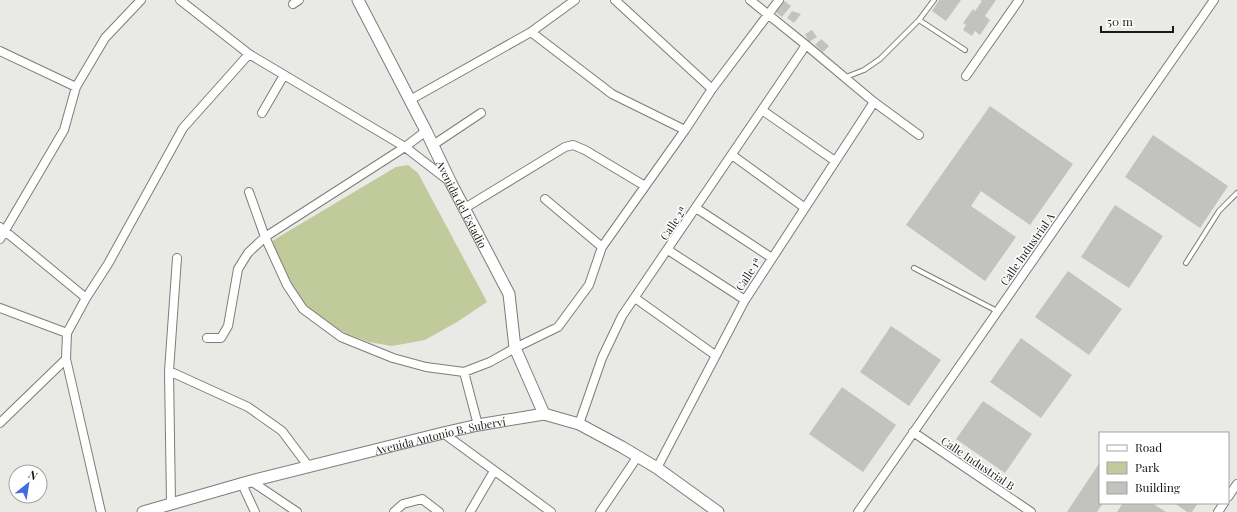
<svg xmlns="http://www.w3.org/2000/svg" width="1237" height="512" font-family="'Playfair Display',serif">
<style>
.park{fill:#c1ca9a}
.building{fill:#c2c3bf}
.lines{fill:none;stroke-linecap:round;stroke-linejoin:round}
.lane-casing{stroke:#7c7d79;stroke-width:6}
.street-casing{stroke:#7c7d79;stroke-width:10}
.secondary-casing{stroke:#7c7d79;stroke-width:13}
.lane{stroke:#fff;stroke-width:4}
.street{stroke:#fff;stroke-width:8}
.secondary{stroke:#fff;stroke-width:11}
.labels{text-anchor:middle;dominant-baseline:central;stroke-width:3;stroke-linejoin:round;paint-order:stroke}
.street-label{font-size:11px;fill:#1a1a19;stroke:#fff}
</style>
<rect width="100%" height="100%" fill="#e9eae6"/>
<path class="park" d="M408,165L418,173L487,302L457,322L425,340L392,346L369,342L347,334L328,323L307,308L288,278L272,241L396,167Z"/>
<path class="building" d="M783,0L791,6L782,17L774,11Z
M939,0H961L946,21L932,11Z
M980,0H996L985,16L990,20L980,35L975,31L972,36L963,30L966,25L963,23L973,9L975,11L982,1Z
M792,11L801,14L794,23L787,18Z
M812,30L817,37L809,42L805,34Z
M821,39L829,46L823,52L815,45Z
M990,106L1073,164L1030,225L981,191L971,206L1016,237L985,281L906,225Z
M1153,135L1228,186L1200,228L1125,177Z
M1115,205L1163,236L1129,288L1081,257Z
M1068,271L1122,309L1089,355L1035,317Z
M891,326L941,360L909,406L860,372Z
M1021,338L1072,375L1041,418L990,382Z
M842,387L896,425L863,472L809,434Z
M983,401L1032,434L1005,473L956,439Z
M1100,462V503H1103L1097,512H1067Z
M1123,503H1152L1166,512H1117Z
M1174,503H1198L1192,512H1187Z"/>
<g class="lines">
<defs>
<path id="lane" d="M919,20L965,50
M846,77L864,70L880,59L919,20L934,0
M1186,263L1219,211L1237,193
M914,268L997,311"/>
<path id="street" d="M180,0L249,54L405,147L449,181
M615,0L712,89
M750,0L806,45L874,102L919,135
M293,4L299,0
M531,32L612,94L685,130
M0,51L76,87
M966,76L1019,0
M410,100L531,32L575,0
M762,110L835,161
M262,113L284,75
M433,145L481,113
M732,155L805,208
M249,192L265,237L287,285L303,309L341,337L393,358L426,367L464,372L490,362L515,348L558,327L589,285L602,247L685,130L712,89L779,0
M545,199L602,247
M465,208L565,147L573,145L585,150L645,186
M696,208L772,258
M0,227L86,298
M0,239L64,130L76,87L105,38L141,0
M668,250L745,300
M635,298L715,355
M0,308L67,333
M207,338H221L228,326L238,269L248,253L265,237L405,147L426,131
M169,371L248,407L282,431L309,467
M464,372L478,425
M0,423L66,359
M579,424L602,358L622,316L806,45
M913,432L1031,512
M443,433L551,512
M657,468L745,300L874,102
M251,481L297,512
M242,484L255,512
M1228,497L1237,484
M171,504L169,371L177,258
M101,512L66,359L67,333L86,298L108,264L183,128L249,54
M394,512L403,504L422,499L439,512
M470,512L494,471
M600,512L638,456
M858,512L1214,0
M1218,512L1224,503"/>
<g id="secondary">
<path id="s1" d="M358,0L426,131L451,183L509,294L515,348L544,414"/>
<path id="s2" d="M143,512L251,481L443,433L478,425L544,414L579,424L622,447L657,468L718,512"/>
</g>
</defs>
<use href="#lane" class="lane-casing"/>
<use href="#street" class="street-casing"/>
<use href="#secondary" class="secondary-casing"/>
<use href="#lane" class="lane"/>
<use href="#street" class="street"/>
<use href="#secondary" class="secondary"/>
</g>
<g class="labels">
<g class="street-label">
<text stroke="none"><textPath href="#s1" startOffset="229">Avenida del Estadio</textPath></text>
<text transform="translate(673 223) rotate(-56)">Calle 2ª</text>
<text transform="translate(1027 249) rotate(-55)">Calle Industrial A</text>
<text transform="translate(748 274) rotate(-57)">Calle 1ª</text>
<text stroke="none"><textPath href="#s2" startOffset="307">Avenida Antonio B. Suberví</textPath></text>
<text transform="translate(978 463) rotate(34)">Calle Industrial B</text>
</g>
</g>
<rect x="1099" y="432" width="130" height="72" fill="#ffffff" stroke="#a3a3a3"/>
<rect x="1107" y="445" width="20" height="6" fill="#ffffff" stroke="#a3a3a3"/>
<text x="1135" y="452" font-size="12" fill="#1a1a19">Road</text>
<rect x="1107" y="462" width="20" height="12" fill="#c1ca9a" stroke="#a3a3a3"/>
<text x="1135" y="472" font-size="12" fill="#1a1a19">Park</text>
<rect x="1107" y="482" width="20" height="12" fill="#c2c3bf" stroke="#a3a3a3"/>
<text x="1135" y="492" font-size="12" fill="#1a1a19">Building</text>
<g transform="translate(28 484) rotate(30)"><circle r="19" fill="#ffffff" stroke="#a3a3a3"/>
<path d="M0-3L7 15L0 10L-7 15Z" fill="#426cde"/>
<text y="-6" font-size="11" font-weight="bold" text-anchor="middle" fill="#1a1a19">N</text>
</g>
<path d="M1101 26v6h72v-6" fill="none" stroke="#1a1a19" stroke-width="2"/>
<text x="1107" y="26" font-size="12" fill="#1a1a19" stroke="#ffffff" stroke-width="3" paint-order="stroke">50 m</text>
</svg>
